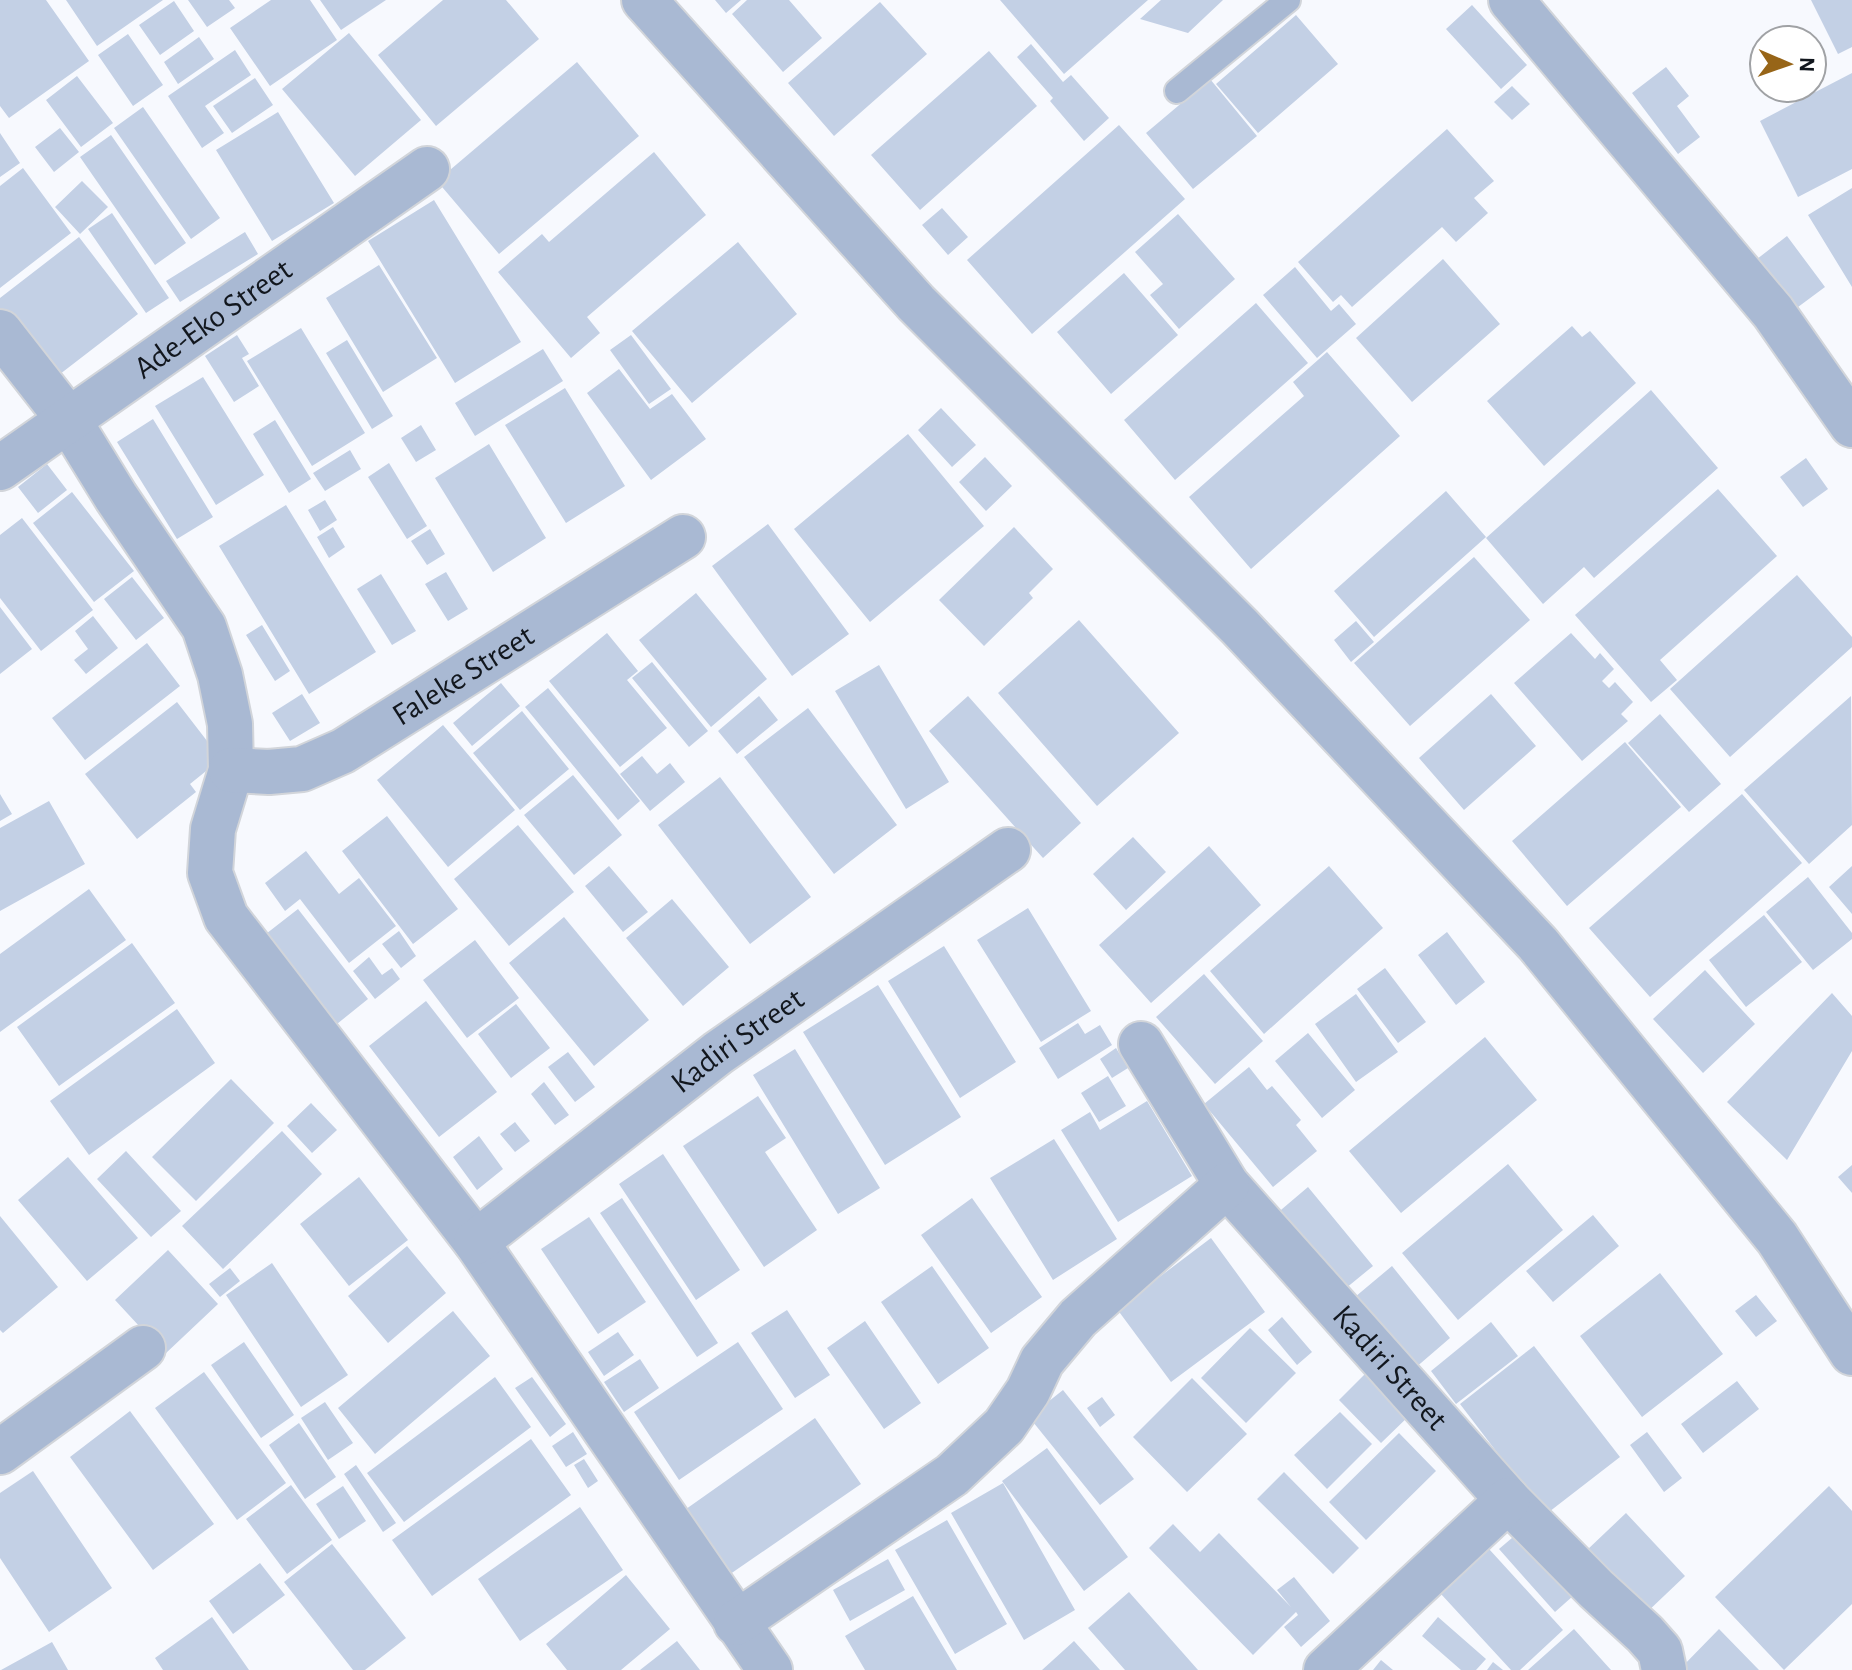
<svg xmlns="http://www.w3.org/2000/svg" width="1852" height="1670" font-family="'Alegreya Sans',sans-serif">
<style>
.building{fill:#c3d0e5}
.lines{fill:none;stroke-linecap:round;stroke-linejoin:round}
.service-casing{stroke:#d2d5da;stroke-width:28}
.minor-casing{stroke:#d2d5da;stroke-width:48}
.service{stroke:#a9b9d3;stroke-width:24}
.minor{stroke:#a9b9d3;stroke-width:44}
.labels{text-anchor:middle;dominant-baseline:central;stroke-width:6;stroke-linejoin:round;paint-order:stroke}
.street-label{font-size:32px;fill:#12171e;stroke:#fff}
</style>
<rect width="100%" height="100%" fill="#f7f9fe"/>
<path class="building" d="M0,0H46L89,61L9,118L0,106Z
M66,0H163L97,46Z
M188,0H229L235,8L207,27Z
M271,0H310L337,40L270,86L230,28Z
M320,0H386L341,30Z
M443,0H506L539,39L436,126L378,55Z
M715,0H741L726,13Z
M747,0H789L822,38L783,72L732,14Z
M1000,0H1148L1064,74Z
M1161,0H1223L1188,33L1140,19Z
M1811,0H1852V47L1838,54Z
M174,1L194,31L160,55L139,25Z
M880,2L927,54L834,136L788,83Z
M1472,5L1527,65L1501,89L1446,29Z
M1296,15L1338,64L1258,133L1216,84Z
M349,33L421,120L355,176L282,89Z
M128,34L163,85L133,106L98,55Z
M199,37L214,59L178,84L164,62Z
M1031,44L1063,82L1071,75L1109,118L1084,141L1050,101L1053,98L1017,57Z
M235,50L251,75L205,106L224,133L202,148L168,96Z
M989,51L1037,106L920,210L871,155Z
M577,62L639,136L499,254L437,181Z
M1666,67L1689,96L1677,106L1700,137L1678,154L1632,93Z
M1852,73V169L1798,197L1760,121Z
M77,76L113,123L81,147L46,100Z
M255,78L273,105L232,133L213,106Z
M1210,79L1257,136L1193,189L1146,133Z
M1512,86L1530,104L1512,120L1494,102Z
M143,107L220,218L191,239L114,128Z
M278,112L334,203L272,241L216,150Z
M1119,125L1185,199L1032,334L967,260Z
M60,128L79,152L54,172L35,147Z
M1447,129L1494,181L1474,198L1488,213L1456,242L1442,227L1352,307L1341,295L1333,302L1298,262Z
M0,133L20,163L0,177Z
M111,135L186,243L155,265L80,157Z
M654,152L706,215L587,317L600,333L571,358L498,272L542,234L549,242Z
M23,168L71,233L0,288V186Z
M82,181L108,207L80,234L55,207Z
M1852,188V287L1808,215Z
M434,200L521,342L455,383L368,241Z
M942,208L968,237L948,255L922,225Z
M112,213L169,298L146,313L88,229Z
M1178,214L1235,279L1179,329L1150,295L1163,284L1135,252Z
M245,232L258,254L180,302L166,281Z
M1787,236L1825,287L1794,310L1757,259Z
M79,237L138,314L51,381L0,313V298Z
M738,242L797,314L692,403L632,331Z
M1443,259L1500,324L1412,402L1356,338Z
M379,265L437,358L383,392L326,298Z
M1295,267L1331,311L1339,304L1356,324L1317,358L1263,295Z
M1124,273L1178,335L1111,394L1057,332Z
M1256,303L1308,363L1175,480L1124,420Z
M1572,326L1582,337L1590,331L1636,383L1544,466L1487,401Z
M301,328L365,433L312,466L247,361Z
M237,335L249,354L242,358L259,386L234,402L205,356Z
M631,335L671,389L649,404L610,350Z
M347,340L393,416L372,429L326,353Z
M543,349L563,381L475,436L455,403Z
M1327,352L1400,436L1251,569L1189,497L1304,396L1293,382Z
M619,369L650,409L672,394L706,439L651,480L587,393Z
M203,377L264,475L216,505L155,406Z
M565,388L625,486L566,523L505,425Z
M1651,390L1718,468L1594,578L1584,567L1543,604L1486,538Z
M941,408L976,445L952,467L918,430Z
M153,419L213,517L177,539L117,442Z
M275,420L311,479L289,493L253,434Z
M421,425L436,450L416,462L401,438Z
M908,434L984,526L870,622L794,529Z
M489,444L546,538L493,572L435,478Z
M350,450L361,469L325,491L313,473Z
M985,457L1012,486L986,511L959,482Z
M1806,458L1828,489L1803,507L1780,477Z
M389,463L427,526L407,539L368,477Z
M47,464L67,490L38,513L18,487Z
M1718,489L1777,556L1660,660L1677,680L1651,702L1575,615Z
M1446,491L1486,537L1374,637L1334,591Z
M72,492L134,571L94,602L33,523Z
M325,500L337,520L320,531L308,510Z
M286,505L376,652L309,694L219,546Z
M22,518L93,610L41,651L0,598V535Z
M768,524L849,634L792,676L712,566Z
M333,527L345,547L329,558L317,537Z
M1014,527L1053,569L1029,593L1033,598L984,646L939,600Z
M430,529L445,554L427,565L411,541Z
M1474,557L1530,620L1410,726L1354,663Z
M446,572L468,609L448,621L425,584Z
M381,574L416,631L392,645L357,589Z
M1797,575L1852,637V647L1730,757L1670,689Z
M132,577L164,618L136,640L104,599Z
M696,593L767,679L711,727L639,640Z
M0,607L32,649L0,674Z
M93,616L118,648L86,674L74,660L88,649L75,631Z
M1079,620L1179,733L1097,806L998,693Z
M1356,621L1374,642L1351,662L1334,640Z
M262,625L290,671L275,681L246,635Z
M607,633L638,671L627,680L667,728L620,767L549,681Z
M1571,633L1595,659L1600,653L1614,669L1602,681L1609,688L1615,682L1633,702L1621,714L1628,721L1582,761L1514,683Z
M147,643L180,686L85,760L52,718Z
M652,662L708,731L689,747L632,678Z
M879,665L949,782L906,809L835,691Z
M501,683L520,706L472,746L453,723Z
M548,688L640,801L618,820L525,707Z
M302,694L320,723L290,741L272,713Z
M1491,694L1536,746L1464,810L1419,758Z
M759,696L778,720L737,754L718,731Z
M968,696L1081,823L1043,858L929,731Z
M1851,696L1852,825L1809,864L1744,790Z
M177,702L221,759L190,784L196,792L137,839L85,774Z
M808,708L897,825L834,874L744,757Z
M522,711L569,769L520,810L473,753Z
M1660,714L1721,784L1689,812L1628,743Z
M443,725L515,810L448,867L377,780Z
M1625,742L1681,807L1567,906L1512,841Z
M642,756L657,774L670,763L685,782L650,811L620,774Z
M573,775L622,835L574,875L524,815Z
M720,777L811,897L750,944L658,825Z
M0,794L12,814L0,821Z
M1742,794L1802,863L1650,997L1589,928Z
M49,801L85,864L0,911V828Z
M387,816L458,909L413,944L342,851Z
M518,825L574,892L509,946L454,879Z
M1133,837L1166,872L1126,910L1093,874Z
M1209,846L1261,905L1151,1003L1099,945Z
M306,851L339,894L359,878L396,926L349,963L300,899L285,911L265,883Z
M609,866L648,912L623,932L585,886Z
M1329,866L1383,928L1264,1034L1210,971Z
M1852,866V914L1829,887Z
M1808,877L1852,933V939L1813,970L1766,912Z
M89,889L126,940L0,1032V954Z
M672,899L729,967L683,1006L626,938Z
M1028,908L1091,1011L1041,1042L977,940Z
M298,909L368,999L332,1028L262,937Z
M1764,915L1802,962L1746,1007L1709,960Z
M564,917L649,1020L594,1066L509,963Z
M399,931L416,956L401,968L382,944Z
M1447,932L1485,982L1456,1005L1418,955Z
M475,940L519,998L467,1038L423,980Z
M132,943L175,1003L59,1086L17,1027Z
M944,946L1016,1062L960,1098L888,981Z
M369,957L382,975L392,968L400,979L375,999L353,971Z
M1385,968L1426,1022L1398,1043L1357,989Z
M1705,970L1755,1024L1703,1073L1653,1019Z
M1204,974L1263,1041L1215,1084L1156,1017Z
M878,985L961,1117L885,1165L803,1032Z
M1832,993L1852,1016V1051L1787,1160L1727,1102Z
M1356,994L1398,1052L1356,1082L1315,1024Z
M426,1001L497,1092L439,1137L369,1046Z
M516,1004L550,1048L511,1078L478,1034Z
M177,1009L215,1063L89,1155L50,1101Z
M1078,1023L1085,1034L1100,1025L1112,1045L1058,1079L1039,1048Z
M1308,1033L1355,1090L1322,1118L1275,1061Z
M1485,1037L1537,1100L1401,1213L1349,1151Z
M1116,1048L1128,1068L1112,1078L1100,1059Z
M795,1049L880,1188L838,1214L753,1075Z
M568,1052L595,1087L575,1102L548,1067Z
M1249,1067L1267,1090L1272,1086L1301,1120L1296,1125L1317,1151L1273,1187L1204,1104Z
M1108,1076L1126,1106L1099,1122L1081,1093Z
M231,1079L274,1123L196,1201L152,1157Z
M544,1082L569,1115L555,1125L531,1094Z
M758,1096L786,1138L765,1152L817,1230L764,1267L683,1146Z
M1147,1101L1192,1176L1118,1222L1061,1130L1090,1112L1100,1130Z
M311,1103L337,1130L312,1153L287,1126Z
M515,1122L530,1141L515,1152L500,1134Z
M282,1131L322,1174L223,1269L182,1226Z
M479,1136L503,1169L477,1190L453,1157Z
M1054,1139L1117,1239L1053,1280L990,1178Z
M126,1151L181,1211L151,1237L97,1179Z
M663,1154L740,1270L696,1300L619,1184Z
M68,1157L138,1238L87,1281L18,1200Z
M1508,1164L1563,1230L1458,1320L1402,1253Z
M1852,1165V1193L1838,1177Z
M359,1177L408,1240L349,1286L300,1224Z
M1308,1187L1373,1266L1340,1293L1275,1215Z
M622,1198L718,1343L697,1357L600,1213Z
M972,1198L1042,1297L991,1333L921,1235Z
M1593,1215L1619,1246L1553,1302L1526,1271Z
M0,1216L58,1287L3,1333L0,1330Z
M589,1217L646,1302L598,1334L541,1249Z
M1211,1238L1265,1312L1171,1382L1117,1309Z
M407,1246L446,1293L388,1343L348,1296Z
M168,1250L218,1304L165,1354L115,1300Z
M272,1263L348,1375L301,1407L226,1295Z
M932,1266L989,1348L938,1384L881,1302Z
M1392,1266L1450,1338L1414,1369L1355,1297Z
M230,1268L240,1281L220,1297L209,1284Z
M1660,1273L1723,1354L1642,1417L1580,1336Z
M1756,1295L1777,1321L1756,1337L1735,1311Z
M787,1310L830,1375L795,1398L751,1333Z
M453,1311L490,1356L375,1454L338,1408Z
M1282,1317L1312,1352L1297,1365L1268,1330Z
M865,1321L921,1403L884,1429L827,1348Z
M1491,1322L1518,1356L1456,1404L1431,1371Z
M1250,1328L1296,1373L1246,1423L1201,1378Z
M618,1332L634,1355L604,1376L588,1352Z
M244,1342L294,1415L261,1438L211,1365Z
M738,1342L783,1409L679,1480L634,1412Z
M1534,1346L1620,1457L1545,1515L1460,1404Z
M640,1359L659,1388L624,1412L604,1382Z
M1370,1369L1412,1413L1381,1443L1339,1400Z
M204,1372L286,1483L237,1520L155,1408Z
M495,1377L531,1427L404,1522L367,1473Z
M532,1377L566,1424L550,1437L515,1388Z
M1192,1378L1247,1434L1187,1492L1133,1437Z
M1737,1381L1759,1409L1703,1453L1681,1424Z
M1063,1390L1134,1479L1100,1505L1029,1417Z
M1102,1397L1115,1415L1100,1427L1087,1408Z
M325,1402L353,1443L328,1460L301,1418Z
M130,1411L214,1524L153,1570L70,1457Z
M1340,1412L1372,1444L1327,1489L1294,1455Z
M815,1418L861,1484L723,1579L679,1514Z
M299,1423L336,1477L305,1499L269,1445Z
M573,1432L587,1454L566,1467L552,1446Z
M1647,1432L1682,1478L1664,1492L1630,1445Z
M1399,1433L1436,1471L1366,1540L1329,1502Z
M531,1439L571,1495L432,1596L392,1540Z
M1047,1448L1128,1557L1084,1591L1002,1481Z
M584,1459L598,1481L588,1488L574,1465Z
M356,1465L396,1523L383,1532L344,1474Z
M33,1471L112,1588L49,1632L0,1558V1493Z
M1284,1472L1359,1548L1333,1574L1257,1499Z
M1003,1483L1075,1610L1024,1640L951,1513Z
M291,1485L332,1540L287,1574L246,1519Z
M343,1486L366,1521L339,1539L316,1504Z
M1829,1486L1852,1511V1604L1784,1670L1715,1597Z
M580,1507L623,1570L520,1641L478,1579Z
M1626,1513L1685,1576L1645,1614L1586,1551Z
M947,1520L1007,1624L955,1654L895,1550Z
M1173,1524L1200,1552L1219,1533L1291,1607L1277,1590L1294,1577L1330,1621L1301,1647L1284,1627L1298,1615L1296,1612L1253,1655L1149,1548Z
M1519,1532L1573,1596L1555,1612L1499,1549Z
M332,1544L406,1638L365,1670H353L284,1582Z
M1489,1549L1563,1630L1520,1670H1511L1441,1594Z
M888,1559L905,1590L850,1621L833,1590Z
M260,1563L285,1595L233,1634L209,1601Z
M626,1575L670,1629L621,1670H567L546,1644Z
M1129,1592L1198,1670H1125L1088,1628Z
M913,1596L957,1670H865L845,1636Z
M212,1617L249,1670H163L155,1658Z
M1438,1617L1486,1659L1476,1670H1461L1422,1636Z
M1574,1629L1611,1670H1528Z
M1719,1629L1759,1670H1679Z
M677,1641L700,1670H640Z
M1074,1641L1100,1670H1042Z
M52,1642L68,1670H1Z
M1381,1660L1393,1670H1373Z
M1493,1662L1503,1670H1487Z"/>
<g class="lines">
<defs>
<path id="service" d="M1177,91L1288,0"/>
<g id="minor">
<path d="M644,0L916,303L1240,627L1538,944L1777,1238L1852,1353"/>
<path d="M1511,0L1773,312L1852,425"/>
<path d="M0,332L68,419L116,497L204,627L220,675L230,724L231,770L213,829L210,873L226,917L476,1242L770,1670"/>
<path id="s1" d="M0,468L427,169"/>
<path id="s2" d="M231,770L269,772L302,769L343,751L683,537"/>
<path id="s3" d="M1141,1044L1227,1185L1508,1500L1596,1589L1645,1634L1660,1651L1664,1670"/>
<path id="s4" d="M476,1242L718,1053L1008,850"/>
<path d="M0,1452L143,1348"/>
<path d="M736,1623L952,1475L1004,1426L1028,1391L1042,1361L1078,1318L1227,1185"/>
<path d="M1326,1670L1508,1500"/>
</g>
</defs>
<use href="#service" class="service-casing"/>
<use href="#minor" class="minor-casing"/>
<use href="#service" class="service"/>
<use href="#minor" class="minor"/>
</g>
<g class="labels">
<g class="street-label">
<text stroke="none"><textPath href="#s1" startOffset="260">Ade-Eko Street</textPath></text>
<text stroke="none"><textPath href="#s2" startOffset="258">Faleke Street</textPath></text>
<text stroke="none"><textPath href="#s4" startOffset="330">Kadiri Street</textPath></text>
<text stroke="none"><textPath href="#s3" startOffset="410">Kadiri Street</textPath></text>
</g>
</g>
<g transform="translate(1788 64) rotate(92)"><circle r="38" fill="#ffffff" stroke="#a0a2a5" stroke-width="2"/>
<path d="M0-6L14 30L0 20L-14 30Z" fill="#976518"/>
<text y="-12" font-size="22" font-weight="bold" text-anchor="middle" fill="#12171e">N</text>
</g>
</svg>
